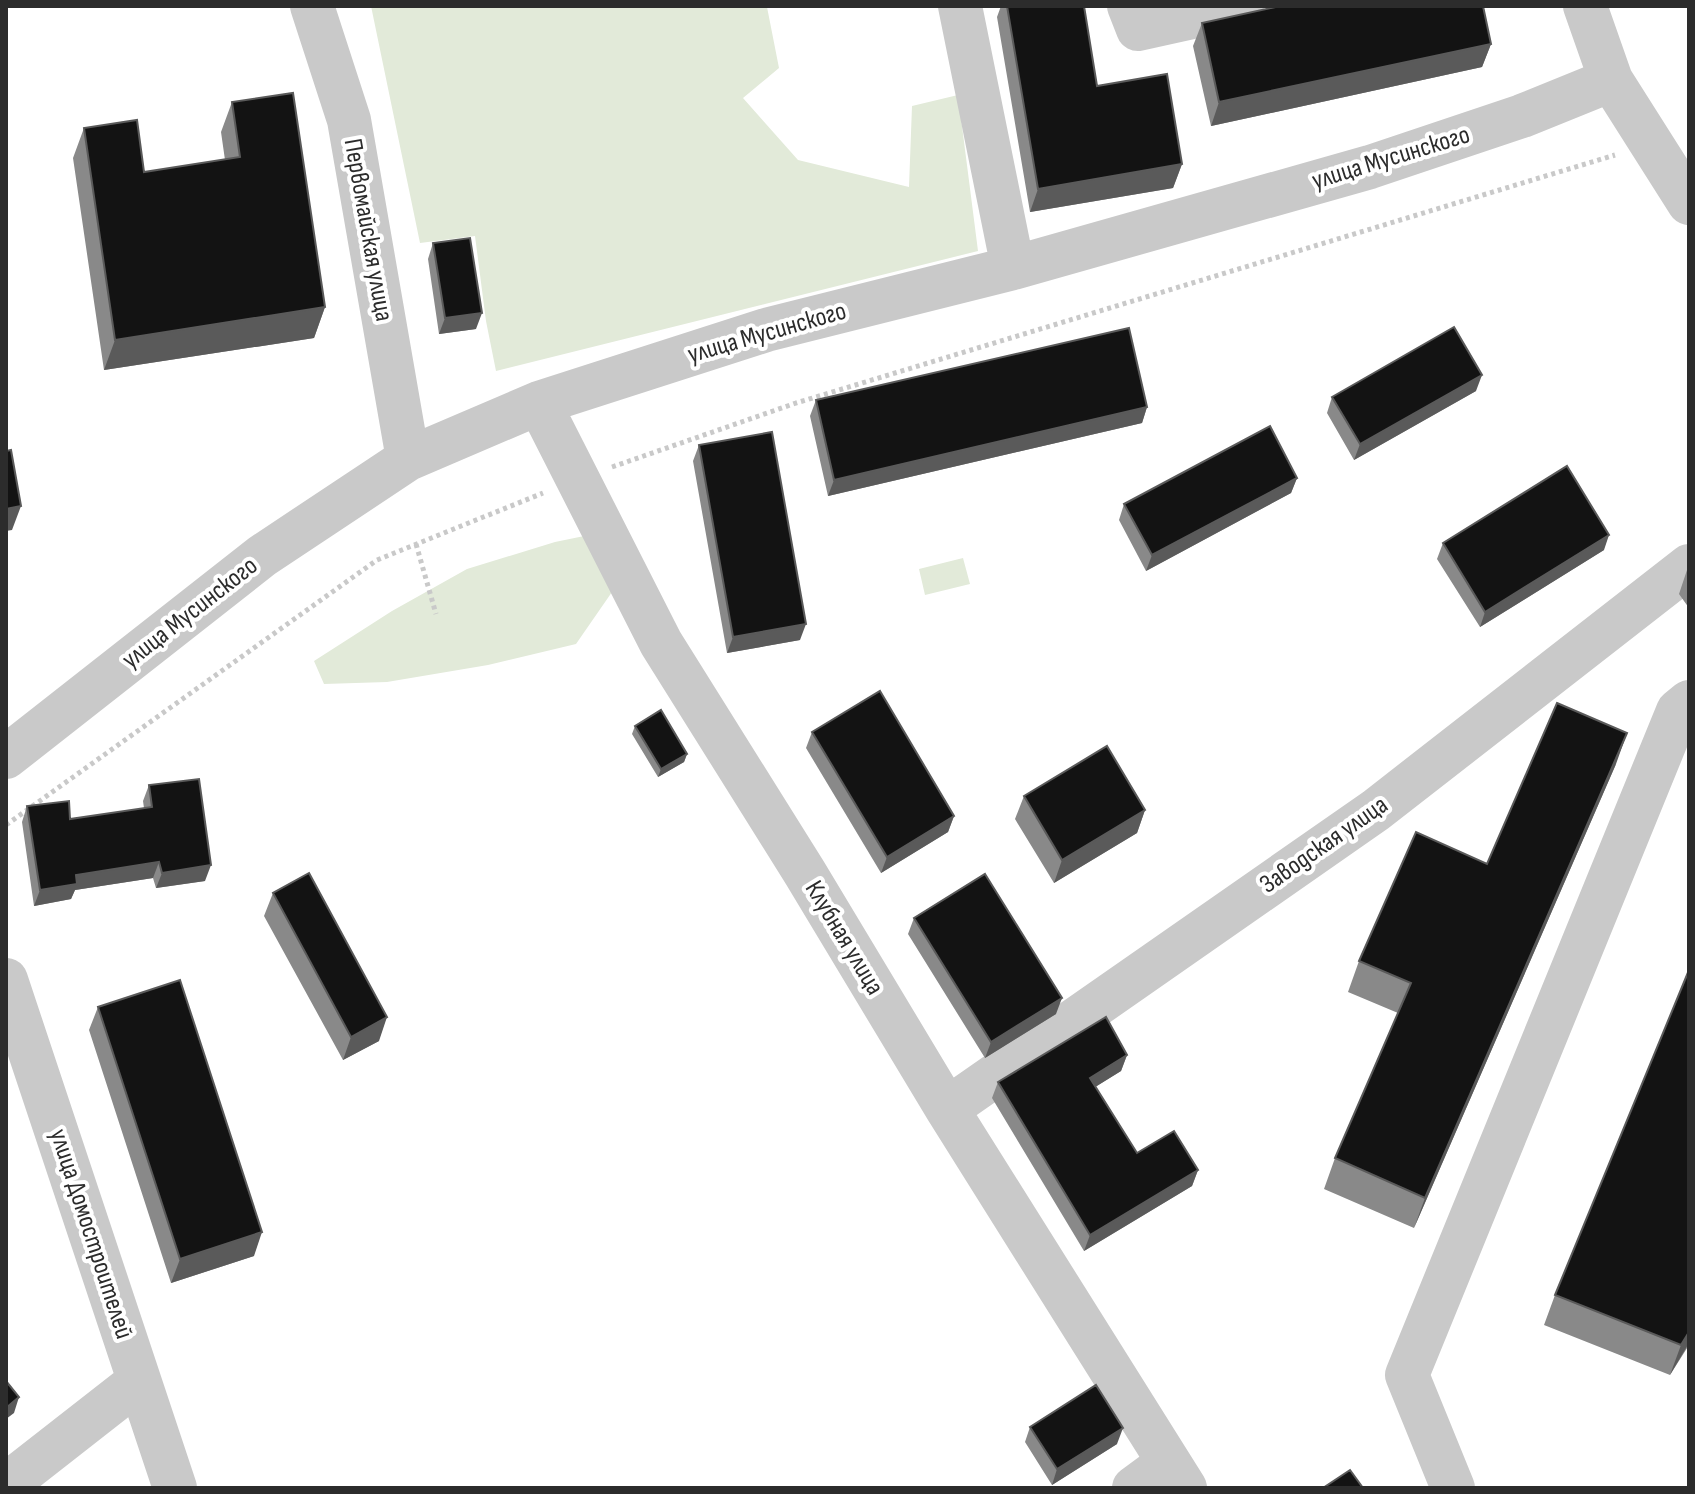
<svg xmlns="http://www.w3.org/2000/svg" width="1695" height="1494" font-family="'Sofia Sans Condensed',sans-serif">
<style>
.green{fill:#e2ead9}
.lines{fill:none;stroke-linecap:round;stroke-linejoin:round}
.path{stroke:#c9c9c9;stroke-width:5;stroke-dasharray:4 4;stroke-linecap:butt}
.minor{stroke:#c9c9c9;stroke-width:44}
.wall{fill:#898989}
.shaded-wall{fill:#5a5a5a}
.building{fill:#131313;stroke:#5a5a5a;stroke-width:2}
.labels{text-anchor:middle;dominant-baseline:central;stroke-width:8;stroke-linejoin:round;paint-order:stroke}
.street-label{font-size:26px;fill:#2c2c2c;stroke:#fff}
</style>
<rect width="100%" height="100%" fill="#fff"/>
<path class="green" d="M371,6L767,7L779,68L743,98L798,160L909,187L912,106L958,95L978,251L496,371L486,321L475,236L420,243Z
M594,534L612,592L576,644L488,665L387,682L324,684L314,661L392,611L467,569L555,542Z
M963,558L970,584L925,595L919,569Z"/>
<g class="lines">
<path class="path" d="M612,467L796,403L1615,155
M416,544L436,614
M6,825L377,560L543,493"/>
<path class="minor" d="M312,6L349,120L408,459
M960,6L1013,268
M1129,6L1138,29L1242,6
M1585,6L1611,80L1689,203
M539,403L661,643L805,873L947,1109L1185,1488
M6,757L262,556L408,459L539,403L766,330L1013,268L1370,167L1522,116L1611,80
M6,980L175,1488
M947,1109L1376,810L1689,566
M6,1485L139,1381
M1134,1488L1168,1463
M1453,1488L1407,1375L1678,711L1689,702"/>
</g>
<path class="wall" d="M1001,6H1084L1097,86L1182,164L1173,188L1030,212L997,17Z
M1202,23L1491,44L1482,67L1211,126L1193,46Z
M232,102L325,307L314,338L104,370L73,158L84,128L144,172L225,160L221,132Z
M433,243L476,329L439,334L428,259Z
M1476,391L1354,460L1327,413L1332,397Z
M816,400L1147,407L1142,423L828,496L810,416Z
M699,445L800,640L727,653L693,461Z
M1297,478L1291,493L1146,571L1119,520L1124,504Z
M1443,543L1604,550L1480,627L1437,559Z
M1689,569V608L1679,594L1687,570Z
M635,726L687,754L684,762L658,777L632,734Z
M812,732L954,816L948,832L881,873L806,748Z
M1616,764L1414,1228L1324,1189L1335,1158L1398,1013L1348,992L1359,961Z
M149,785L205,881L156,888L153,878L75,890L71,899L34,906L22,822L27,806L70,819L144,808L143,801Z
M1024,796L1145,810L1137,833L1054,883L1015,819Z
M273,893L379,1041L343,1060L264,916Z
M914,918L1056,1014L985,1058L908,934Z
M1689,970V1345L1670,1375L1544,1325L1555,1295Z
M98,1007L254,1256L171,1283L89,1030Z
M1127,1055L1121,1071L1095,1087L1137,1153L1198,1170L1192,1186L1084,1251L992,1098L998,1082Z
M1030,1427L1117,1444L1052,1485L1025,1442Z"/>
<path class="shaded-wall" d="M1491,44L1482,67L1211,126L1219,102Z
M1182,164L1173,188L1030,212L1038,189Z
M325,307L314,338L104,370L115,340Z
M482,313L476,329L439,334L445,318Z
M1482,375L1476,391L1354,460L1360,444Z
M1147,407L1142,423L828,496L834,480Z
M1297,478L1291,493L1146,571L1152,555Z
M21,506L12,530L6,531V509Z
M1609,535L1604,550L1480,627L1485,612Z
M806,624L800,640L727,653L733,637Z
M1627,733L1616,764L1414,1228L1425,1198Z
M687,754L684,762L658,777L661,769Z
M1145,810L1137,833L1054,883L1062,860Z
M954,816L948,832L881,873L887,857Z
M159,862L153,878L75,890L71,899L34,906L40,890L76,875Z
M211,865L205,881L156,888L162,873Z
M1062,998L1056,1014L985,1058L991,1042Z
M387,1017L379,1041L343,1060L351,1037Z
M1127,1055L1121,1071L1084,1094L1090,1078Z
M1198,1170L1192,1186L1084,1251L1090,1235Z
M262,1232L254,1256L171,1283L180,1259Z
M1689,1332V1343L1670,1375L1681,1345Z
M19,1397L14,1413L6,1419V1408Z
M1123,1428L1117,1444L1052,1485L1057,1469Z"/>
<path class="building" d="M1007,6H1084L1097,86L1167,74L1182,164L1038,189Z
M1280,6H1483L1491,44L1219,102L1202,23Z
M293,93L325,307L115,340L84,128L137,120L144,172L240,157L232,102Z
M470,238L482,313L445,318L433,243Z
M1454,327L1482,375L1360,444L1332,397Z
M1129,328L1147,407L834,480L816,400Z
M1270,426L1297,478L1152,555L1124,504Z
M772,432L806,624L733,637L699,445Z
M11,450L21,506L6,509V451Z
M1567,466L1609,535L1485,612L1443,543Z
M880,691L954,816L887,857L812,732Z
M1557,703L1627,733L1425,1198L1335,1158L1411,983L1359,961L1416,832L1487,864Z
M661,710L687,754L661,769L635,726Z
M1107,746L1145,810L1062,860L1024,796Z
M199,779L211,865L162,873L159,862L76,875L77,884L40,890L27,806L69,801L70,819L152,807L149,785Z
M309,873L387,1017L351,1037L273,893Z
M985,874L1062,998L991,1042L914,918Z
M1689,970V1332L1681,1345L1555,1295Z
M180,980L262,1232L180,1259L98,1007Z
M1106,1017L1127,1055L1090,1078L1137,1153L1174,1131L1198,1170L1090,1235L998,1082Z
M6,1381L19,1397L6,1408Z
M1096,1385L1123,1428L1057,1469L1030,1427Z
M1350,1470L1363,1488H1323Z"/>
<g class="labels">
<g class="street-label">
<text transform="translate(1391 158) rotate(-17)">улица Мусинского</text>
<text transform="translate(368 230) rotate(80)">Первомайская улица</text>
<text transform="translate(767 333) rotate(-16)">улица Мусинского</text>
<text transform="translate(190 613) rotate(-38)">улица Мусинского</text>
<text transform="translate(1324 845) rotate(-35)">Заводская улица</text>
<text transform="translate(844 938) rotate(59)">Клубная улица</text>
<text transform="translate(91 1234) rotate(72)">улица Домостроителей</text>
</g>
</g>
<rect width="1695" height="1494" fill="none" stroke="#2c2c2c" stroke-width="16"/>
</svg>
